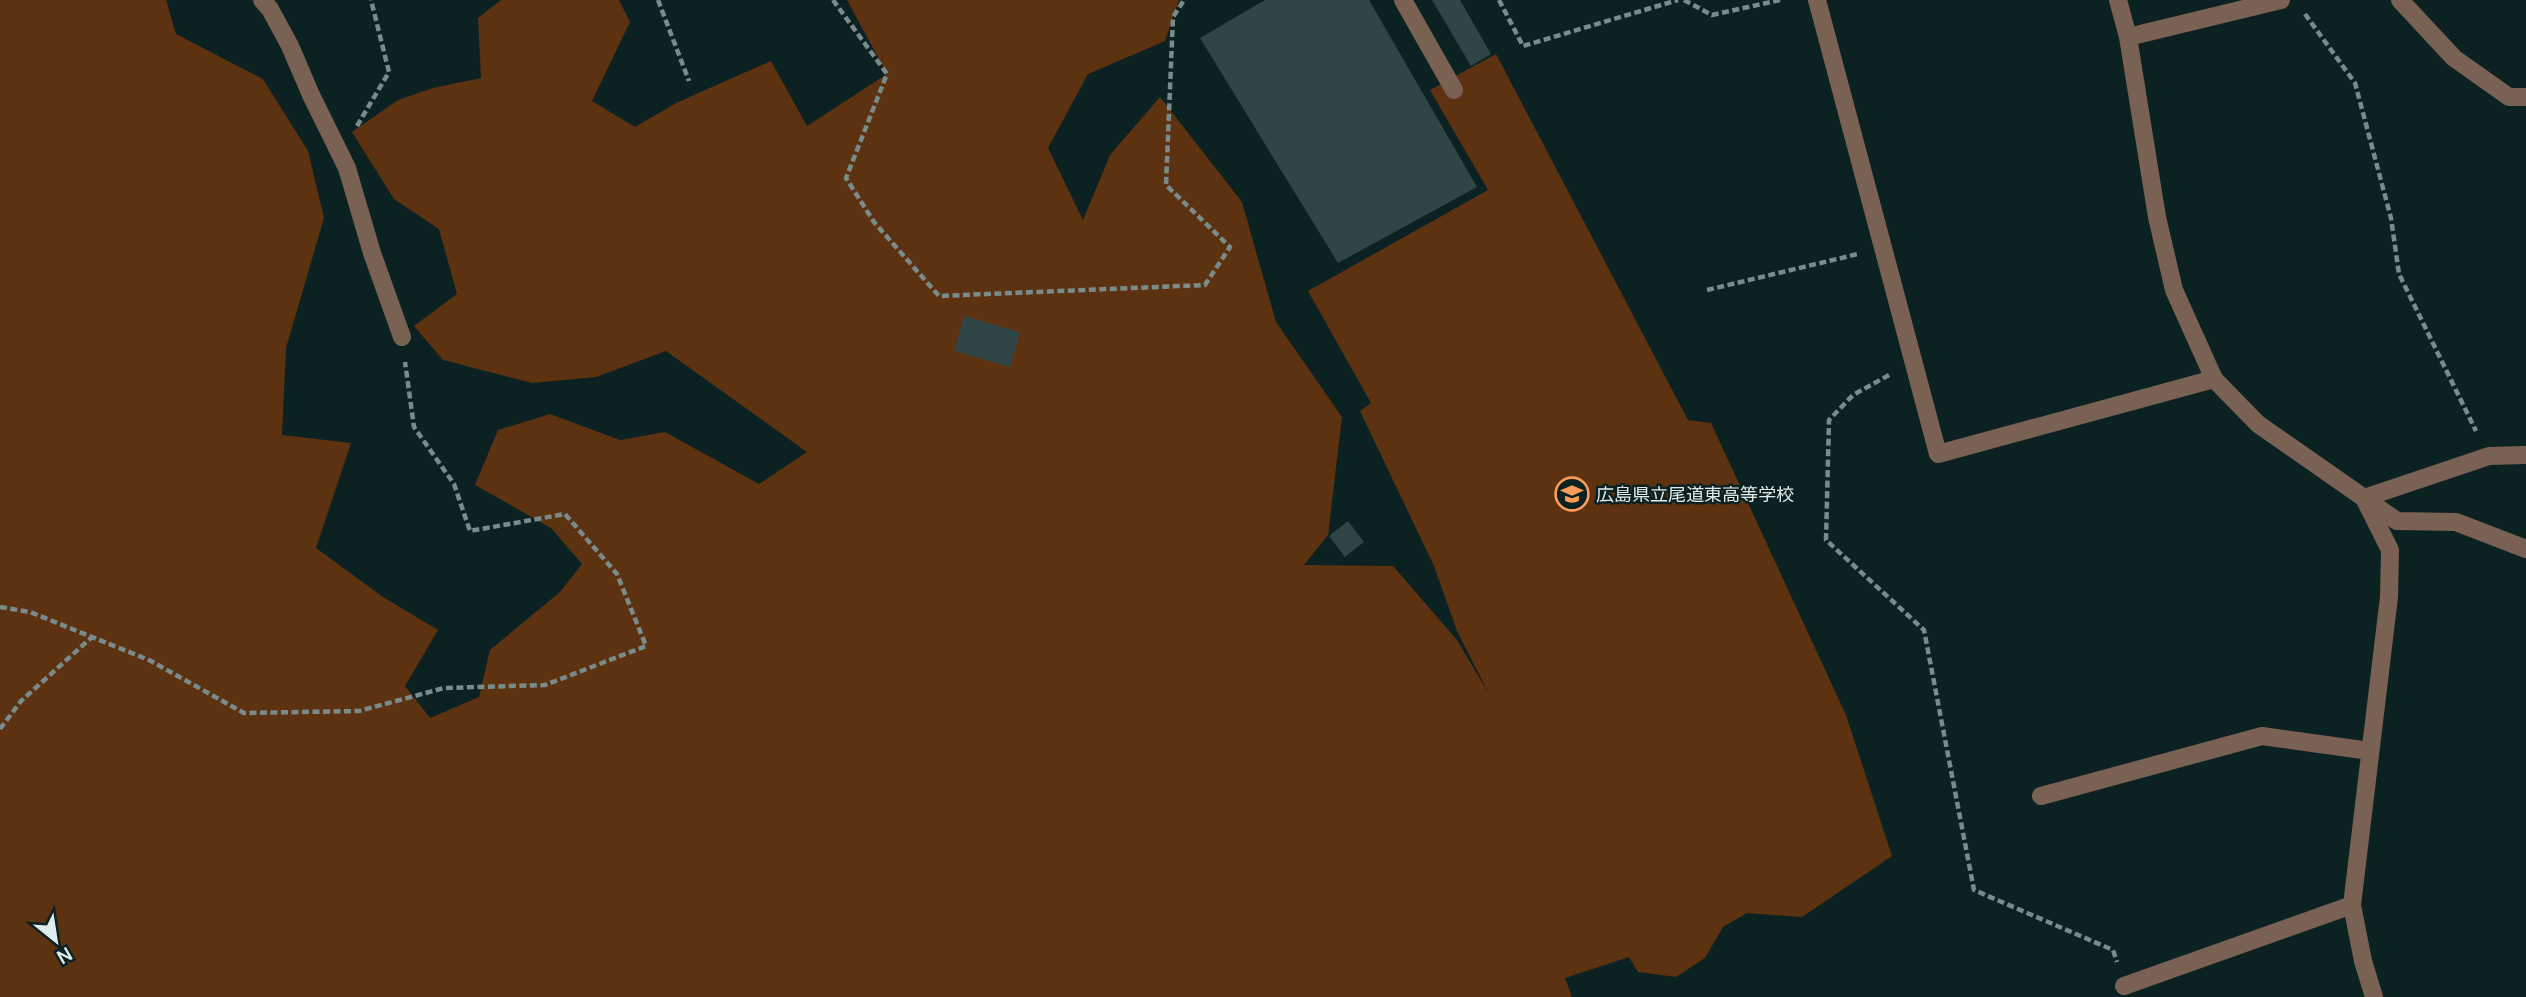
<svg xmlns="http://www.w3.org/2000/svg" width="2526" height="997" font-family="Manrope,'Noto Sans JP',sans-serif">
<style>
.green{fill:#5d3211}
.building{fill:#304546}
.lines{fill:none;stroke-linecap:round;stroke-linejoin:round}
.path{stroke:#7a8b8b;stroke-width:4.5;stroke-dasharray:7 3.5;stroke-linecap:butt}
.service{stroke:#796253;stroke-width:18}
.minor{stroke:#796253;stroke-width:18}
.labels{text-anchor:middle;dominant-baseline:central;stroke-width:5;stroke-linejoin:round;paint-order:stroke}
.poi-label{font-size:18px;fill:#dfecec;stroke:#0c2121;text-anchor:start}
</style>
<rect width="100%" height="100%" fill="#0c2121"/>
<path class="green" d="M0,0H166L176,34L263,79L308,151L324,218L286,348L282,435L351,443L316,548L383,597L438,630L405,686L430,718L479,697L490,650L560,592L582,564L551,528L475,485L498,430L550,414L620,440L665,432L759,484L807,452L666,351L596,377L532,383L443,360L414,326L457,294L439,229L394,199L352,132L398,100L433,88L481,78L478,18L501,0H619L630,22L592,101L635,127L676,103L771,61L807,126L887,74L847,0H1179L1165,41L1088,74L1048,148L1083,220L1110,155L1160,97L1242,202L1276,322L1342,417L1328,535L1304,565L1393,566L1457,640L1489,694L1457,631L1434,566L1360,411L1371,403L1308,291L1488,190L1430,90L1496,54L1688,420L1711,423L1846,715L1892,856L1802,917L1747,913L1723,927L1705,958L1676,977L1638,972L1629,957L1565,978L1572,997H0Z"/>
<path class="building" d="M1265,0H1369L1477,187L1338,263L1200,38Z
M1432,0H1460L1491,54L1471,66Z
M964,316L1020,332L1010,367L954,351Z
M1348,521L1364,542L1345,557L1329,536Z"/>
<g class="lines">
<path class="path" d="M658,0L689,81
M833,0L887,74L846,178L874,222L939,296L1205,285L1230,247L1166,185L1173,17L1184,0
M1499,0L1523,46L1678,0
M1684,0L1712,15L1780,0
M2305,14L2355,83L2391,218L2399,274L2476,431
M357,126L389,72L371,0
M1707,290L1858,254
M1889,375L1853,395L1829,420L1826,540L1924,630L1974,890L2113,950L2117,962
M0,607L30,612L149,660L244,713L359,711L444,688L545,685L646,646L617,574L565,514L470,531L454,484L414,427L405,362
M0,729L21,701L92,637"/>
<path class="service" d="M1403,0L1454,90
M1817,0L1938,454L2214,379
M2400,0L2454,58L2509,97H2526
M2364,498L2397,521L2456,522L2526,549
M2364,498L2489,456L2526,455"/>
<path class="minor" d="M262,0L270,9L290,46L311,95L347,168L372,253L402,337
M2118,0L2128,37L2157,217L2174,290L2214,379L2258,424L2364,498L2390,550L2389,597L2352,905L2363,961L2374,997
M2128,37L2281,0
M2041,796L2262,736L2370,751
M2124,986L2352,905"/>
</g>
<defs>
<symbol id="school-ring" viewBox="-11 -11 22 22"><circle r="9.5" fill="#0c2121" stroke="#fd9c56" stroke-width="1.5"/><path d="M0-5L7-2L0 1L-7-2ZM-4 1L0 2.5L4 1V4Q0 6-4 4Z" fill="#fd9c56"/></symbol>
</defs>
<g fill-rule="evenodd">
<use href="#school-ring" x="1553" y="475" width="38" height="38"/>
</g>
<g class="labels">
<g class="poi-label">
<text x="1596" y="494">広島県立尾道東高等学校</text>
</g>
</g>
<g transform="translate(56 941) rotate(150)" stroke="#0c2121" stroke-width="5" paint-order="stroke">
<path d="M0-5L12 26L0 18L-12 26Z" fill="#dfecec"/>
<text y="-10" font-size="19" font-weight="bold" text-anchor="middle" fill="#dfecec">N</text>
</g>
</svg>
